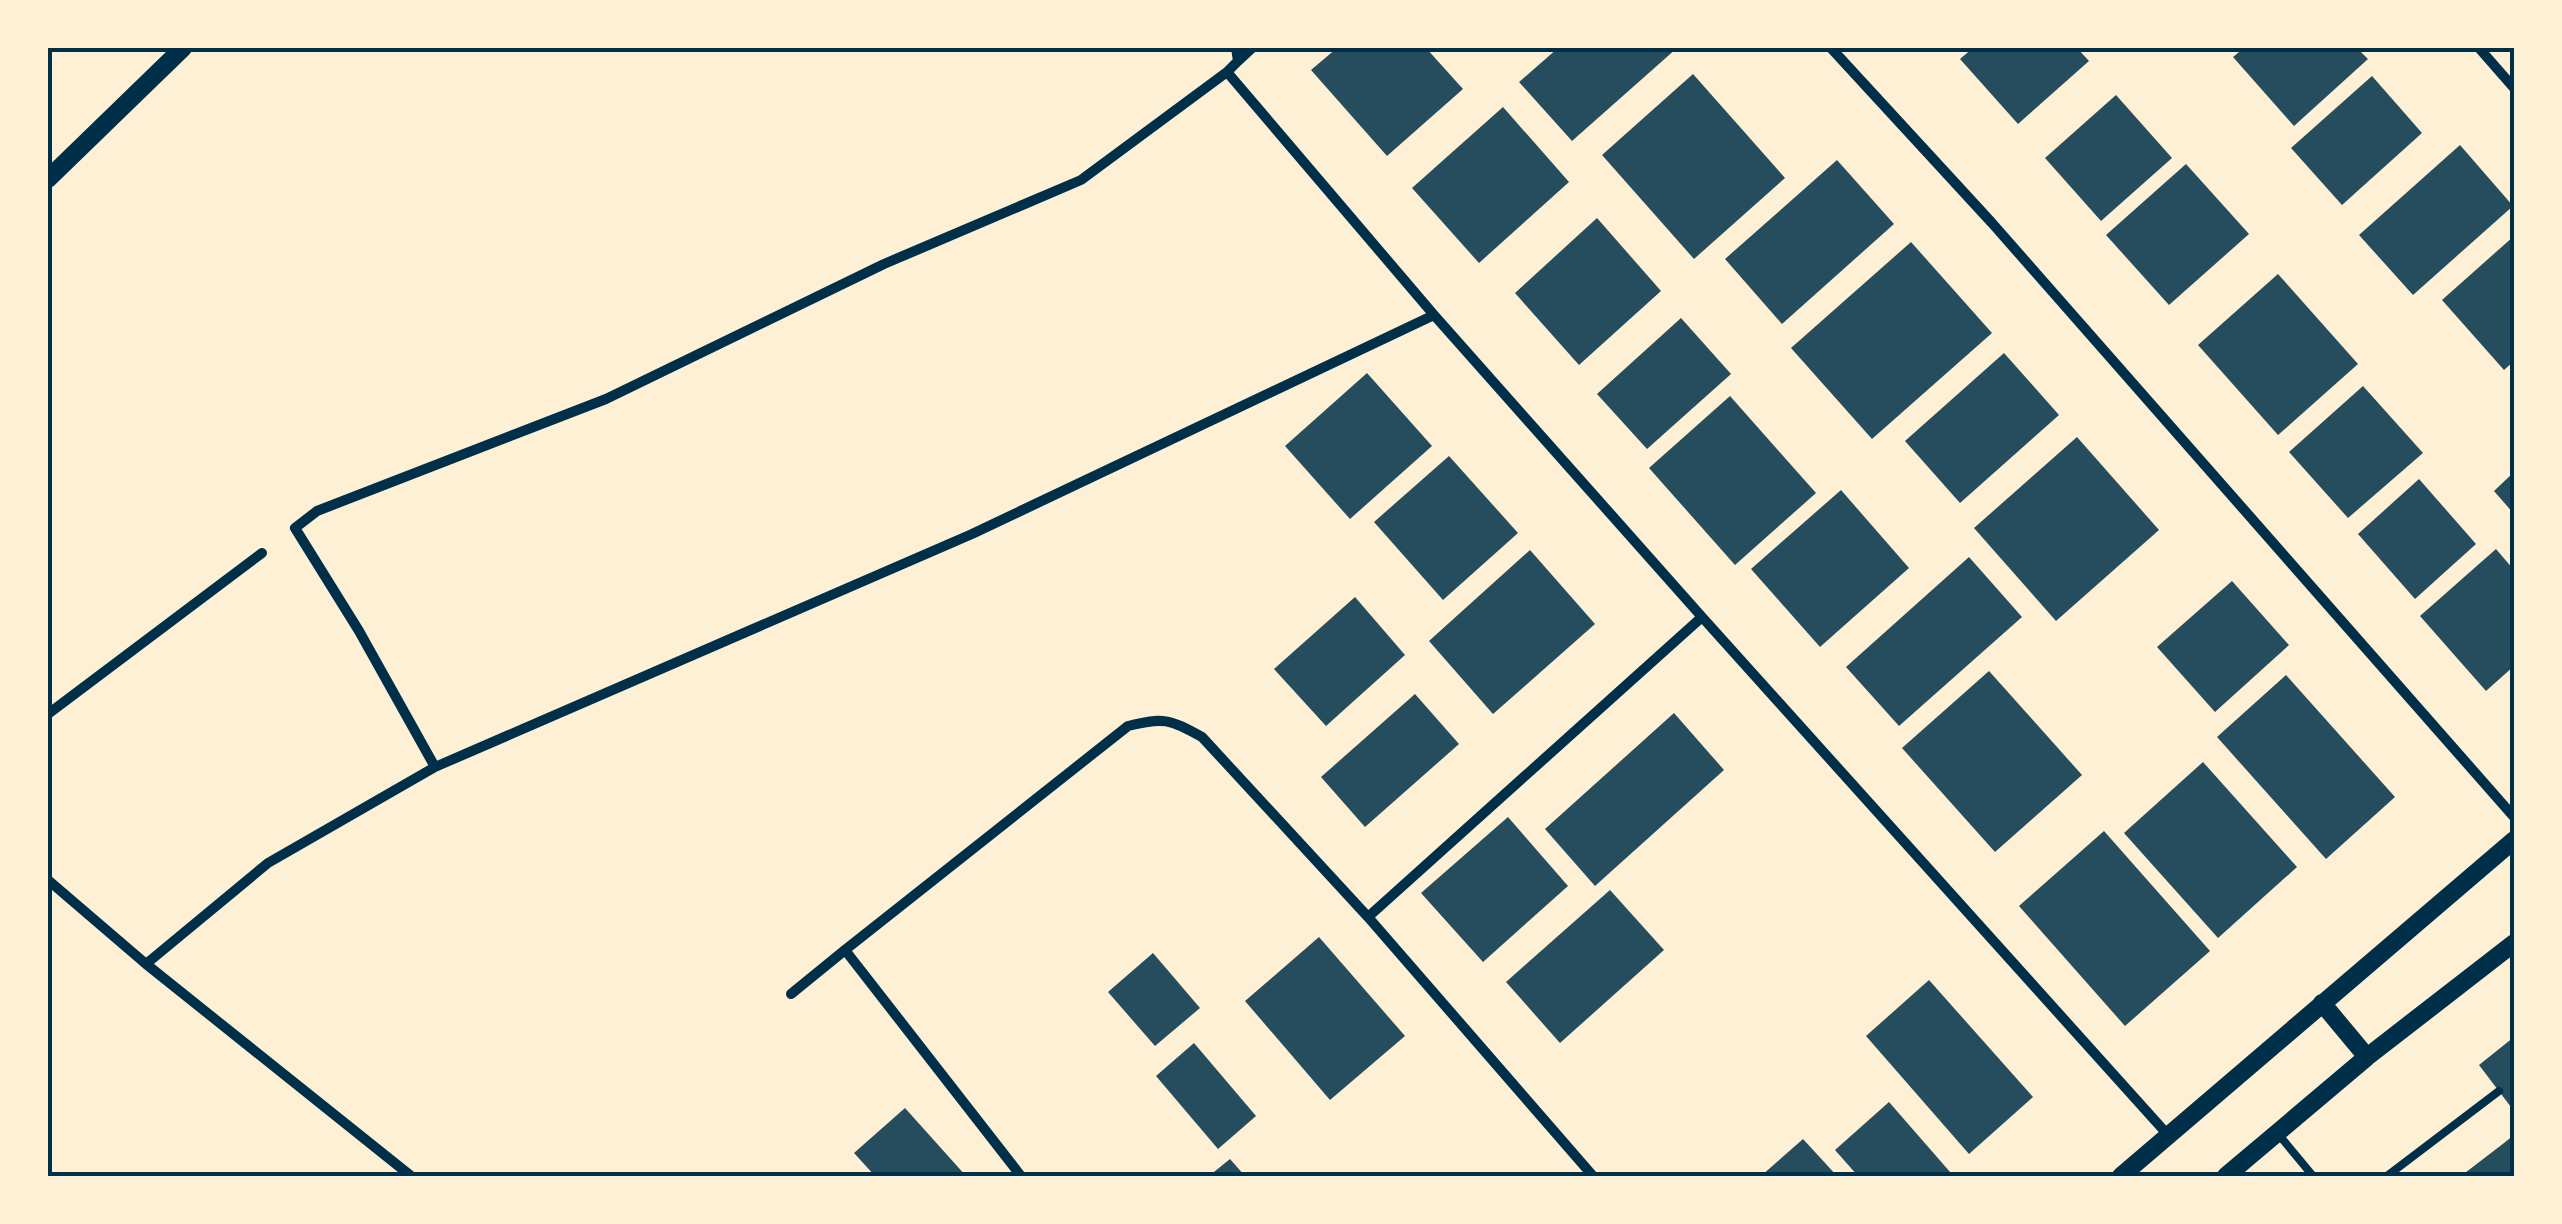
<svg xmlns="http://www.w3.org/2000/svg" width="2562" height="1224" font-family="Montserrat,sans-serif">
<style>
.building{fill:#264d5e}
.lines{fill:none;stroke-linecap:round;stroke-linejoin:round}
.service{stroke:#003049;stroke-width:8}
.minor{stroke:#003049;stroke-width:10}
.tertiary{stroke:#003049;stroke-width:18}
.neatline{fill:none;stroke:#003049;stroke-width:4}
</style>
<rect width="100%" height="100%" fill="#fdf0d5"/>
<path class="building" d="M1337,48H1426L1463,89L1387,156L1311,70Z
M1558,48H1677L1572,141L1519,82Z
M1973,48H2077L2089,61L2018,124L1960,59Z
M2244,48H2357L2368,59L2294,126L2233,57Z
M1693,74L1785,178L1694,259L1602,155Z
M2372,76L2422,133L2342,205L2291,148Z
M2116,95L2172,158L2101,221L2045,158Z
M1503,107L1569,182L1479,263L1412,188Z
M2460,145L2513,206L2413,295L2359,235Z
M1837,160L1894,224L1782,324L1725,259Z
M2186,164L2249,234L2169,305L2106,235Z
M1597,218L1661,291L1579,365L1515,293Z
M2514,236V361L2504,370L2442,300Z
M1911,242L1992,333L1872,439L1791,348Z
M2278,274L2358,364L2278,435L2198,345Z
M1681,318L1731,374L1647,449L1597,394Z
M2004,353L2059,415L1960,503L1905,441Z
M1367,373L1432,446L1350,519L1285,446Z
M2363,386L2423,453L2348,518L2289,452Z
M1730,396L1816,493L1735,565L1649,468Z
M2077,437L2159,530L2056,621L1974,528Z
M1449,456L1518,533L1443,600L1374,522Z
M2514,472V514L2494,491Z
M2419,479L2476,544L2415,599L2358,534Z
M1841,490L1909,568L1820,647L1751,569Z
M2496,549L2514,570V666L2486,691L2420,616Z
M1530,550L1595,624L1493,714L1429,641Z
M1969,557L2022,617L1899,726L1846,667Z
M2232,581L2289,645L2215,712L2157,647Z
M1355,597L1405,655L1326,726L1274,669Z
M1989,671L2082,775L1995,852L1902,748Z
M2286,675L2395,797L2326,859L2217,737Z
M1415,694L1459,744L1365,827L1321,777Z
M1674,713L1724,770L1595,886L1545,829Z
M2203,762L2297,867L2218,938L2124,833Z
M1508,817L1568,886L1483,962L1421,893Z
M2104,831L2210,951L2125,1026L2019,906Z
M1610,890L1664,950L1560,1043L1506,982Z
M1319,937L1405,1036L1330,1100L1245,1001Z
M1153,953L1200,1008L1155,1046L1108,992Z
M1929,980L2033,1097L1969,1154L1866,1036Z
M2514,1037V1111L2479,1065Z
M1194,1043L1256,1116L1218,1149L1156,1076Z
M1889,1102L1950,1172L1944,1176H1858L1835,1150Z
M905,1108L966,1176H875L854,1153Z
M2514,1135V1176H2461L2504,1143Z
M1803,1139L1837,1176H1761Z
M1230,1159L1245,1176H1209Z"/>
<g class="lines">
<path class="service" d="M2279,1135L2313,1176
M2387,1176L2499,1091"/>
<path class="minor" d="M1236,48L1238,61L1227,72L1434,315L1702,617L2168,1135
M1831,48L1992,223L2514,817
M2479,48L2514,88
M1238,61L1252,48
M48,714L262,553
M435,767L359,631L295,528L317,511L606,399L884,264L1081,180L1227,72
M48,880L146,964L411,1176
M1368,917L1702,617
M845,950L1128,726C1164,717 1169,719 1202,737L1368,917L1593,1176
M146,964L268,863L435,767L972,534L1434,315
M791,994L845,950L1021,1176"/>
<path class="tertiary" d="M48,179L183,48
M2322,1003L2367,1057
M2121,1176L2514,840
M2226,1176L2367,1057L2514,943"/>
</g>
<rect width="2562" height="1224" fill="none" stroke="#fdf0d5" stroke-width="100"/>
<rect x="50" y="50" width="2462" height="1124" class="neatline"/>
</svg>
